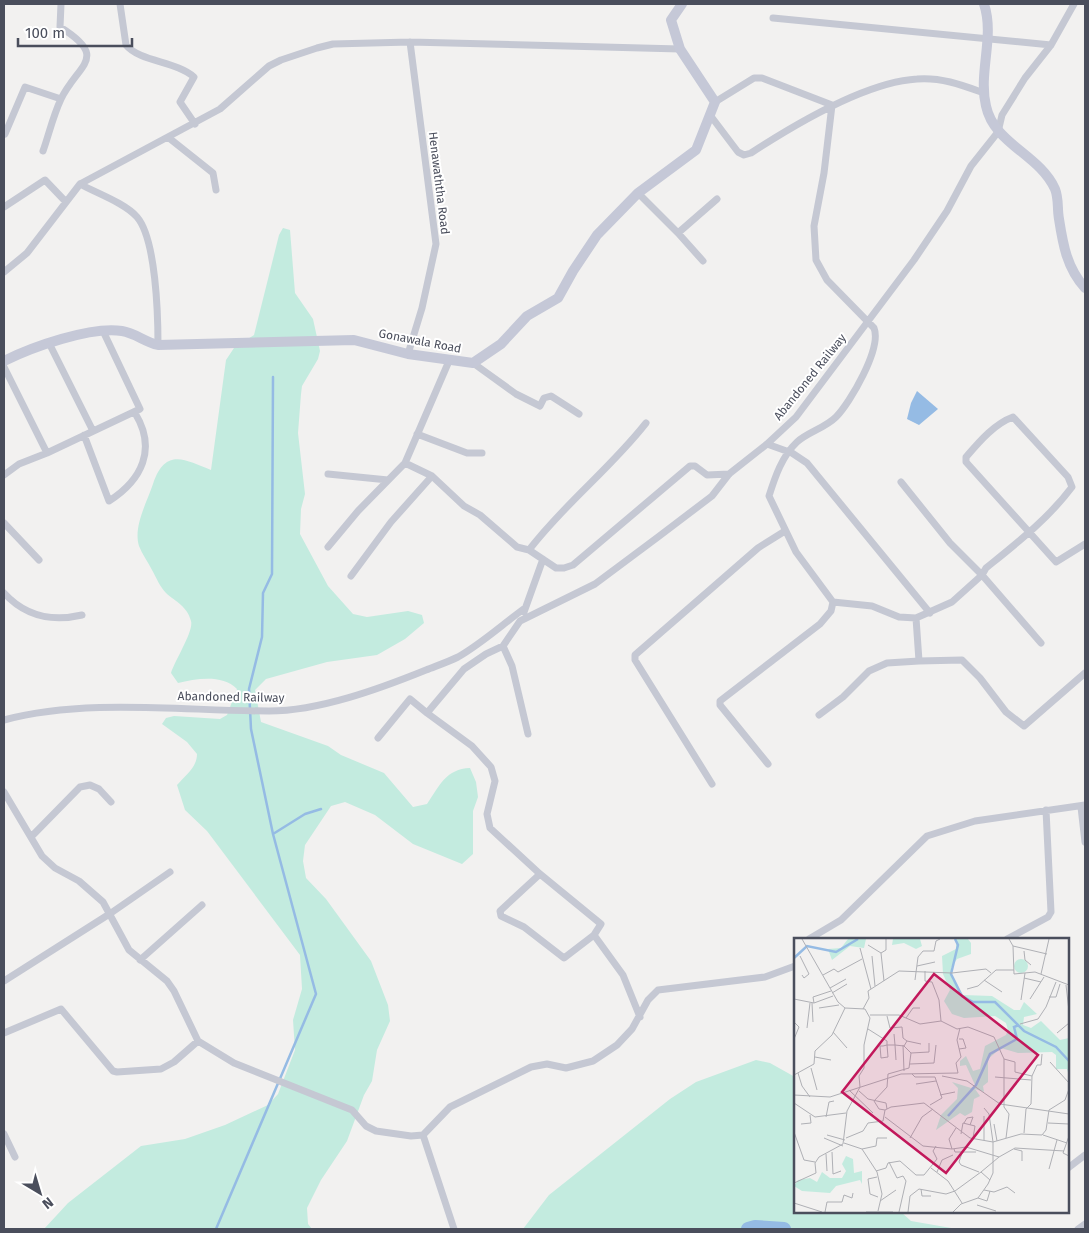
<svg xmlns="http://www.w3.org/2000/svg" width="1089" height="1233" font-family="'Fira Sans',sans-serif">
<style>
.green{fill:#c3ebdf}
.water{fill:#95bbe4}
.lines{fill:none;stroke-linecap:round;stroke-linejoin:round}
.stream{stroke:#95bbe4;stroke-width:2.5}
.river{stroke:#95bbe4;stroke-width:14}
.street{stroke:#c5c8d3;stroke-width:7}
.secondary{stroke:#c5c8d7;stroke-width:10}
.labels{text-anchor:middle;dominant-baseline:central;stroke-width:4;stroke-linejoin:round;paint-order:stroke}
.street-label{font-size:12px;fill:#4a4e5c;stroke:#fff}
.inset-river{fill:none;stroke:#95bbe4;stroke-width:2.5}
.inset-road{fill:none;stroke:#afb0b5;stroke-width:1}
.view{fill:#c2185b;fill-opacity:0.15;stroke:#c2185b;stroke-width:2.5}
.inset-edge{fill:none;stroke:#4a4e5c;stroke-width:2.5}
</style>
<rect width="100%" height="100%" fill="#f2f1f0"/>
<path class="green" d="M283,228L290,230L295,293L313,319L320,351L318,359L302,386L301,394L298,433L305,494L301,509L300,534L328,586L353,614L367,617L408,611L422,615L424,623L405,639L377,655L327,662L266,679L255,690L261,722L328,746L341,755L384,773L413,807L427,804C440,785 446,769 470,768L476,782L478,797L473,811V854L462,864L413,844L375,815L345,802L331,806L305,845L303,861L306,878L326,899L371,961L388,1005L390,1021L377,1050L372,1081L364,1095L347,1141L321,1180L307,1208L308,1224L312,1229H44L68,1203L141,1146L185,1139L225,1125L268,1105L278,1094L295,1050L293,1020L302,989L300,955L207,831L185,810L177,785C186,775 197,767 197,754L187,742L162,724L166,718L174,716L220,719L227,715L237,689C222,674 196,679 178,683L171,673C175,660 194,631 191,621C187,606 176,602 166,593C160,587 156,577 152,570C148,562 142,554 139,546C133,527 147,502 153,484C166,446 186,461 211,470L226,360L234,348L254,335L279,235Z
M756,1060L770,1063L795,1077V1212H901L911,1221L957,1229H523L549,1195L670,1099L696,1082Z"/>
<path class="water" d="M917,391L938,409L919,425L907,419L911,403Z"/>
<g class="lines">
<path class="stream" d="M273,834L305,814L321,809
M216,1229L316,994L273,834L251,729L249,689L262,637L263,593L272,574L273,377"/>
<path class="river" d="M748,1229L755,1227L784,1229"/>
<path class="street" d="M120,4L126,45C140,62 176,61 194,77L180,102L195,124
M773,18L1051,45
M715,102L754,78H762L832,105L824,173L814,226L816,260L827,280L874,328C882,348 850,403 836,417C825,428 808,432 797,442C782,456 775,477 769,496L796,552L833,602L872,606L899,617L916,618L952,602L982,575L950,543L901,482
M710,115L738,152L744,155L751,153C794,125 865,82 917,79C941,77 962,85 984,93
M5,134L25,87L61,99
M169,138L213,173L216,190
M43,151C49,134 53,116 61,99C78,64 110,58 60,27L61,4
M80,184C96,193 125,203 137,217C156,239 158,315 158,345
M638,193L678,233L717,199
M4,207L45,180L66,202
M678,233L703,261
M4,272L27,253L80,184L220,109L269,66L281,60L317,48L333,44L410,42L680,49
M49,343L93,431
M408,354L422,308L436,244L410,42
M449,361L405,463L432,476L464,506L480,515L517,547L529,550L556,568H564L573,565L690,466H695L707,475L729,474
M473,363L516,394L540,406L544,398L551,396L579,414
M4,367L47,453L140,409L103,331
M417,434L467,453H482
M84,435L109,501C142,480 157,449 135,413
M767,444L792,453L807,463L930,613
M328,474L388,480
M4,475L19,464L47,453
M4,523L39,560
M328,547L358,511L405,463
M529,550C565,503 610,469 646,423
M351,576L391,522L432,476
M4,593C25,616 52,622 82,615
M524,612L543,559
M1041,643L982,575L986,568C1017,543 1048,519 1072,487L1068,477L1013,417C994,424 979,442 966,457V462L1056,562L1085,544
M503,646L512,666L528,734
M919,661L962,660L980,678L1006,712L1024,726L1085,673
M819,715L843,697L869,671L887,663L919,661L916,618
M4,720C87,698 183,711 269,711C319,711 379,689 426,670C436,666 448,662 458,657C481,644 503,624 525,608
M378,738L410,699L427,713
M768,764L720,705V701L820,624L831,611L833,602
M712,784L635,660V655L758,548L785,531
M4,792L42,856L55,868L79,881L103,902L129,950L167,981L174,991L198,1041L234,1063L352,1110L366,1126L376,1131L411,1136L423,1135L450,1107L531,1067L547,1064L566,1068L593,1061L617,1045L632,1029L648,1000L658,990L765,977L795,966
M1081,807L1085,842
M31,837L80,787L90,785L99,789L111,802
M540,874L500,911L501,916L524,927L564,958L594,935
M809,939L841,920L927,836L975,821L1085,805
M1007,939L1048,917L1051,912L1046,810
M140,960L202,905
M4,981L111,913L170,872
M640,1017L623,975L594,935L601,924L540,874L490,828L487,814L495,781L491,767L472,746L427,713L464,669L486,654L503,646L520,621L595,584L658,537L712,496L729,474L767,444L796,417L914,260L947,211L971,166L998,132L1002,115L1025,78L1051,45L1074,4
M4,1033L61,1009L113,1071L117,1072L161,1069L174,1062L198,1041
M4,1134L15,1157
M423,1135L454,1229
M1068,1168L1085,1155
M1078,1229L1085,1224"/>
<path class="secondary" d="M984,4C995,37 978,72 986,106C994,144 1039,154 1055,189C1059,199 1057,208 1059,219C1063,245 1067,268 1085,288
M4,361C32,347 91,326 122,331C135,333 145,342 158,345L354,340L408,354L473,363L501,344L527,316L558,298L573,271L597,235L638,193L696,150L715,102L680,49L671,20L682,4"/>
</g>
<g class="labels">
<g class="street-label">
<text transform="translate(439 183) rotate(83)">Henawaththa Road</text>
<text transform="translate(420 341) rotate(11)">Gonawala Road</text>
<text transform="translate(810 377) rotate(-51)">Abandoned Railway</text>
<text transform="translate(231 697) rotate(1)">Abandoned Railway</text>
</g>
</g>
<g transform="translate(794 938)">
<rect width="275" height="275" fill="#f2f1f0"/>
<path d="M54,1H72L70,10L56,8L38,22L34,11L47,10ZM99,1H126L128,8L122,11L110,5L98,7ZM162,1H174L177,5V16L163,21L157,30L158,41L169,57L198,58L220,72H226L230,64L243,76L230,79L229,87L237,90L247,83L266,102L275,100V138L273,131H262V117L258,114L224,115L207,110L194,121V144L189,148L190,154L181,151L186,158L180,161L178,174L171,178L166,175L142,192L147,177L163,161L164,150L158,144L177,150L181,147L172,127L166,128V123L172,118L179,133L186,131L191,108L212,97L214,92L212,85L201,78L170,80L158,76L150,63L156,52L149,36L148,18L162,11ZM220 28a7 7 0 1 1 14 0a7 7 0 1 1-14 0ZM52,218L59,221L60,235L68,233V246L66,242L42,248L36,255L8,253L0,248L4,242L16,240L23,244L28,234L36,240H48L52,233L48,226Z" fill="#c3ebdf"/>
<path class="inset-river" d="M161,1L164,7L157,36L168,58L179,64H201L230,93L262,109L275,123M0,20L13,8L42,14L64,1M154,178L182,147L196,116L223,101L220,89L225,87"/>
<path class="inset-road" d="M215,1L219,8L220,36L241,34L275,47M74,7L87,15L90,43M219,8L253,16M66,10L77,51M230,13L231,22L237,27M87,15L92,12V1M6,18L15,36L10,40L8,37M78,18L81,48M123,28L141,24M131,33V43L138,44L145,62L147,83M247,36L255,1M29,37L40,31L44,34L68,21M230,40L247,44M121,42L124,19L129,13H140L142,3L146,1M190,42L208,54M272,47L275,73M36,50L52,41M173,51L184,48L202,32H220M38,55L53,46M255,59H262L266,46M0,61L20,65L39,58M236,61L250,39M227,62L231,35M18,65L19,84M20,65L19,59L37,53M25,70L45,67M69,71L75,60L74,53L105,33L158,35L192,31L197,35M76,77H105L126,86L147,83M93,78L96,90L108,89L109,100L113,103M112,80L119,70H126M147,83L163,91L174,89L200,99L210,121V169L215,176L212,200M0,84L5,89L0,101M226,86L244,81L252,69L262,44M13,90L16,65M74,91L93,103V107L94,119L87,120L86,108H89L93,107H101L100,96M39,94L53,110M263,95L275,85M165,101H169L172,110L165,111M109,107L110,133M110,108L113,103L127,106M117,115L135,114V105M21,119L37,122M210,121L221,124V134L238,138L237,166L232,171L230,195M256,124L275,145M116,126L140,125L142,107M17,130L23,152M4,135L8,148L16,159M118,136L121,139H141L148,160L136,167M0,137L20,126L21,113L38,97L51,70M148,138L173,143L206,166L275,176M238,138L243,127H247L248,116M201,139L237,142M122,146L142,143M55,152L79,175M65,153L74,161L92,165L93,171M0,157L36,159L107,136L164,135L162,125L167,119L163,102L166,90M146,157L161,154M0,165L21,179L52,175M190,170L195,176L199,204M91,172L85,171L80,163L93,149L94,136L115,130L117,115L110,108L101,107L102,122M190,178V202M32,179L35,164L40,163M91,179L129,208L158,211L172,209L205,219L221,210L270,213M170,185L173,180L179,179L176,187M254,185L275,186M7,186L17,185L16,177M200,186L203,203M0,194L10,222L21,224M167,196L169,185L181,188L179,200M33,197L51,202M249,197L273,205M275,198L269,215L275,218M30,200L49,208M52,200L69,193L74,185L89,183L91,172L97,169L130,165L176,200L199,204L227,196L248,197L252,192L255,172L271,162L275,151M116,200L128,179L139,171M50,205L68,211L83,234L88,256L84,273M68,211L82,208L83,200H93M158,211L155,201L162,190M160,211L161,214H182M220,211L228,213V223M38,214L39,236L47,233M168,215L165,224L167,227L185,234M32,216L33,233M95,224L103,240L109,238L112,243L105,274M137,230L154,243L168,265M255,231L263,202M82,233L92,230L94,225L106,223L122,237H130L143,221L139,213L142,208M143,234L148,222L159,217M187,234L205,219M83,239L74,241L76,256L84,259M0,245L22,235L21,225L25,219L49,206L53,173L66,149L65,138L70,130V107L76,80L71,71L51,70L44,64L8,1M127,251L128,258H137M190,252L200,254L213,249L221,255M184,260L193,263L196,253M86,263L102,252M0,265L28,274M183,267L202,273M31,274L33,264H48L50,257L58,260L59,255M72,274H99M114,274L116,258L125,251L152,256L161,253L187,234L196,242M159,274L167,266L184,260L194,246L199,235V204"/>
<path class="view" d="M140,36L244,117L152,235L48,154Z"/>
<rect width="275" height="275" class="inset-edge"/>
</g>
<rect width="1089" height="1233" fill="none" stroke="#4a4e5c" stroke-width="10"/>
<g transform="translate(40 1193) rotate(142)" stroke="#ffffff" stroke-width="4" paint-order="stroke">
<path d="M0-4L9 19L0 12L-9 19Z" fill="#4a4e5c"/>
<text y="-8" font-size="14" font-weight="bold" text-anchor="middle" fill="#4a4e5c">N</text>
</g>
<path d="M18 38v8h114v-8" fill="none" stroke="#4a4e5c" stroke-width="2.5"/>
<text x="25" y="38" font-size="15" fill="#4a4e5c" stroke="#ffffff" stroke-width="4" paint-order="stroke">100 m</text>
</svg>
